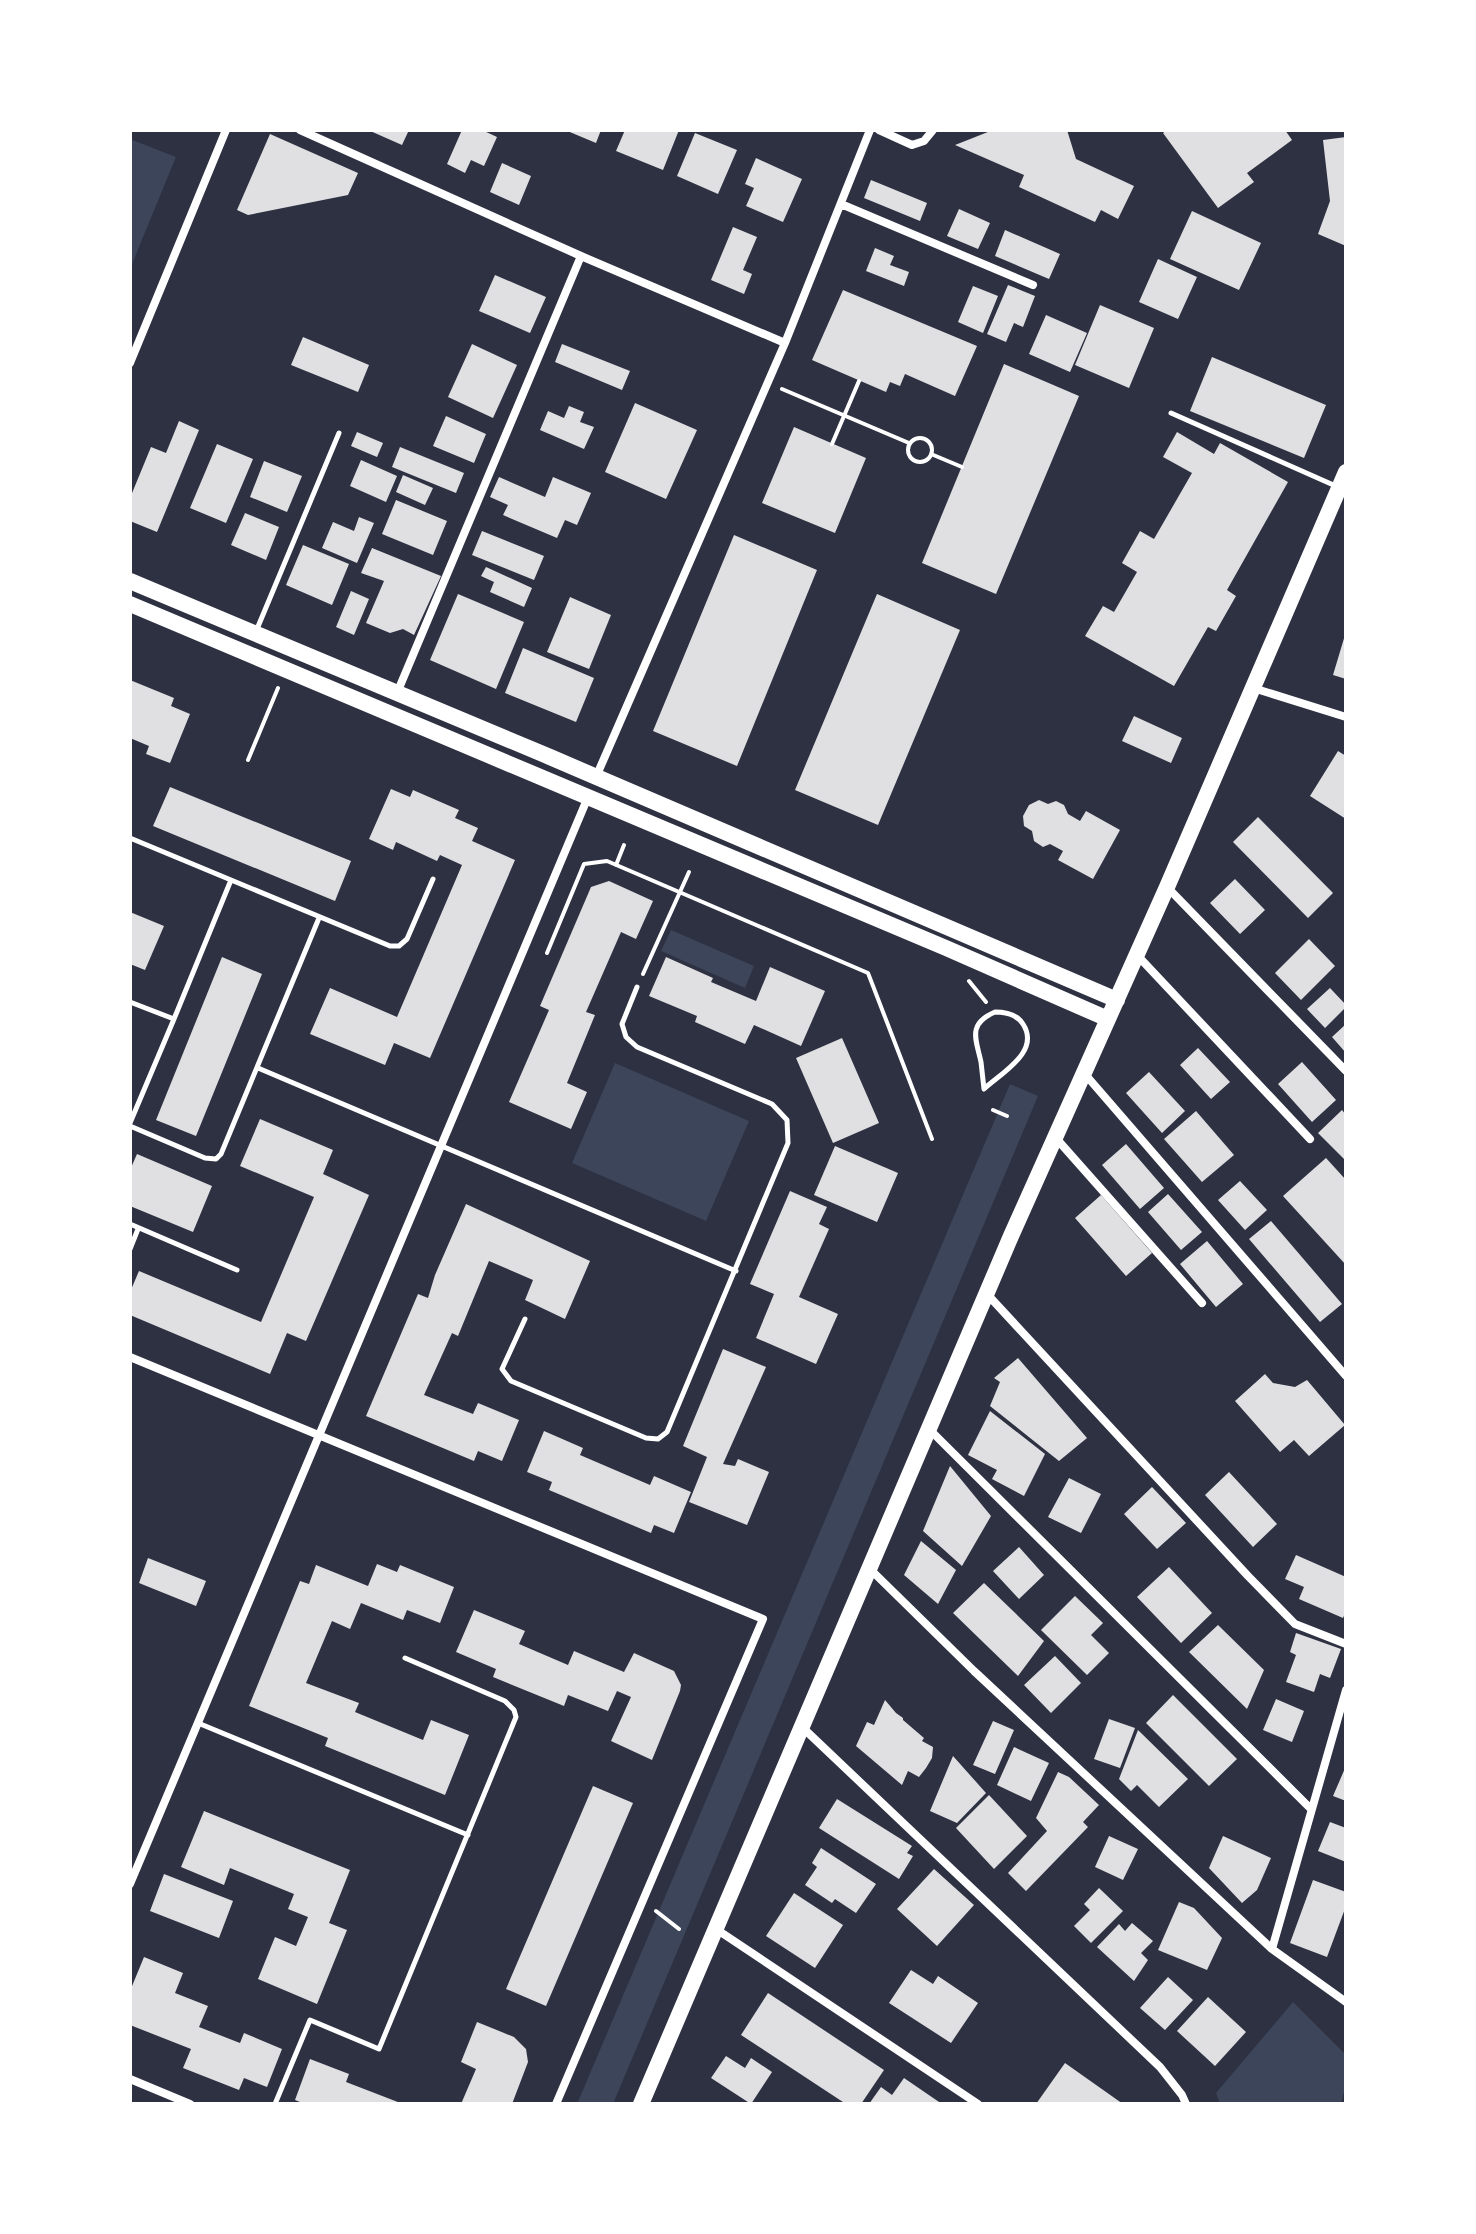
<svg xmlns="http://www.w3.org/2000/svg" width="1476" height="2234" font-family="Rubik,sans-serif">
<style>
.green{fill:#3c4559}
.building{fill:#e0e0e3}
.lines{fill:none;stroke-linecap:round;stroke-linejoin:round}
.path{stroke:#fff;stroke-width:4}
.service{stroke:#fff;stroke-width:5}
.minor{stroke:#fff;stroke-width:8}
.secondary{stroke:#fff;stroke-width:16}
</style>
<rect width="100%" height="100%" fill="#2d3142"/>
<path class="green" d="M130,139L176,157L130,269Z
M671,930L754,966L745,988L661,951Z
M615,1063L749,1121L706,1221L572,1163Z
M1010,1084L1038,1096L613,2104H577Z
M1293,2002L1346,2055V2084L1341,2104H1220L1216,2093Z"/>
<path class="building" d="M368,130H409L402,145Z
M462,130H482L497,137L484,166L471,160L465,173L447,164Z
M565,130H601L596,143Z
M625,130H679L663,170L616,151Z
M993,130H1067L1076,159L1134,186L1118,219L1101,210L1095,222L1019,187L1024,175L955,145Z
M1167,130H1285L1292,140L1247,173L1254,182L1218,208L1163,133Z
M695,133L737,150L718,194L677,176Z
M270,134L358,173L348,195L248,215L237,210Z
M1346,137V246L1318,234L1330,201L1323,140Z
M756,158L802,179L783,222L746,206L754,188L745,184Z
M502,163L531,176L519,205L490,192Z
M871,180L927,203L920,221L864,198Z
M959,209L990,223L978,249L947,236Z
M1192,211L1261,243L1239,290L1170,259Z
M733,227L757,237L743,270L752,274L744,294L711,280Z
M1005,230L1060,254L1049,279L995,256Z
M875,248L894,256L890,265L909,272L904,286L866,271Z
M1158,259L1197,277L1178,319L1139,302Z
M495,275L546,297L530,333L479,311Z
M1008,285L1035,296L1023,327L1014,323L1006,342L987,334Z
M973,286L998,296L983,333L958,322Z
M843,290L977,346L955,396L905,374L900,386L890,382L886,392L812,360Z
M1100,305L1154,328L1129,388L1075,365Z
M1046,315L1087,333L1070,372L1029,354Z
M303,337L369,365L358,392L291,365Z
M472,344L517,365L493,418L448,397Z
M562,344L630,371L622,390L555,362Z
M1212,357L1326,405L1304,458L1190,411Z
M1004,364L1079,396L996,594L922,563Z
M635,403L697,430L666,499L605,472Z
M569,406L584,412L580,422L594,427L584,449L540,430L548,411L564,418Z
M446,416L486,434L474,463L433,446Z
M179,421L199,430L157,532L130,521V498L151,447L166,453Z
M794,427L866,458L835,533L762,503Z
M357,432L383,443L377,457L351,446Z
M1177,432L1214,454L1220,443L1288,482L1227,590L1236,596L1216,631L1208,627L1174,686L1085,636L1103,606L1114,612L1137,572L1122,563L1140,531L1154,539L1192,473L1163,457Z
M217,444L253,459L226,523L190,508Z
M400,447L464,473L456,493L392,467Z
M361,460L397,476L386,502L350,486Z
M264,461L302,476L287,512L250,497Z
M403,475L433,488L425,505L396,492Z
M499,477L545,497L553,477L591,493L577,525L565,520L557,538L503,515L508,505L490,497Z
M396,500L447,521L433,555L382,534Z
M245,513L279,527L266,560L231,545Z
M359,517L374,523L357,563L322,548L333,522L354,531Z
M482,531L544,556L534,580L472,555Z
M734,535L817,570L737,766L653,731Z
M303,545L349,564L332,605L286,585Z
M372,548L441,576L414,635L403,629L390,633L366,623L384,581L361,573Z
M486,567L532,588L524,607L490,592L494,582L481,576Z
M351,591L369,599L354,635L336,627Z
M458,594L524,622L496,689L430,660Z
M877,594L960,630L878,825L795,790Z
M570,597L611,615L589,669L547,652Z
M1345,635H1346V679L1333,675Z
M523,648L594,678L576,722L505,693Z
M130,680L174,698L171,706L190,714L170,763L146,754L149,746L130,738Z
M1134,716L1182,738L1171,763L1122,741Z
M1338,751L1346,756V819L1310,796Z
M170,787L351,861L335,901L153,826Z
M391,789L410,797L413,790L459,810L455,818L478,828L472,841L515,860L430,1058L394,1043L385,1065L310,1034L330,988L397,1017L462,865L440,855L437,861L396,842L393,850L369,839Z
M1039,800L1048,804L1056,801L1064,805L1068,814L1080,821L1086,811L1120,830L1093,879L1058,860L1063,851L1050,844L1043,847L1034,841L1032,831L1024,826L1023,816L1029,805Z
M1258,817L1333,893L1308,918L1233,842Z
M1235,879L1265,910L1240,934L1210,903Z
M609,881L653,901L636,939L621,932L586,1012L595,1015L567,1083L587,1092L571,1129L509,1102L549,1010L540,1006L591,887Z
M130,912L164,926L145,970L130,964Z
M1309,939L1335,966L1301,1000L1275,973Z
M222,957L262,974L196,1136L156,1120Z
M666,957L713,978L711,982L756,1001L770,967L825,991L801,1046L754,1025L745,1044L695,1022L697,1016L649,996Z
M1330,988L1346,1005V1007L1325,1028L1307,1009Z
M1346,1024V1053L1332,1037Z
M842,1038L879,1123L833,1143L796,1058Z
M1198,1048L1230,1082L1211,1099L1180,1065Z
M1302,1062L1336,1100L1312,1122L1278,1084Z
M1149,1072L1185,1111L1162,1133L1126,1093Z
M1342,1110L1346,1115V1161L1318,1133Z
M1196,1111L1234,1155L1202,1182L1164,1139Z
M260,1119L333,1150L323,1174L369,1195L306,1341L287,1333L270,1374L130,1315V1292L139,1271L261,1322L314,1197L240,1166Z
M1126,1144L1164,1188L1140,1209L1102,1165Z
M835,1146L898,1173L877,1222L814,1195Z
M137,1154L212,1186L193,1232L130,1206V1170Z
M1326,1158L1346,1180V1265L1283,1196Z
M1240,1181L1267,1210L1245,1230L1218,1200Z
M790,1191L827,1207L819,1224L829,1229L799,1297L838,1314L816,1364L756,1338L774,1294L750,1284Z
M1168,1194L1202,1232L1181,1250L1148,1212Z
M1101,1195L1152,1253L1126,1276L1075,1218Z
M466,1204L590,1261L565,1319L525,1300L533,1280L489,1261L458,1336L452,1333L424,1395L473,1414L478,1403L519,1420L502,1461L478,1451L474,1461L366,1416L418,1294L428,1298L435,1275Z
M1271,1221L1342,1304L1320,1322L1249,1239Z
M1207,1241L1243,1284L1216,1307L1180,1264Z
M723,1349L766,1367L723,1464L735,1466L738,1459L769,1472L747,1525L689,1502L707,1457L683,1446Z
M1018,1358L1087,1438L1059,1461L990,1406L1000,1382L994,1378Z
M1265,1374L1273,1383L1295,1387L1307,1380L1345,1425L1309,1456L1294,1440L1280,1452L1235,1401Z
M990,1411L1045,1454L1024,1496L992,1479L997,1470L968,1455Z
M544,1431L583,1448L580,1455L650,1485L654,1476L691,1492L674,1533L654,1525L651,1533L549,1490L552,1482L527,1472Z
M950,1466L991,1516L962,1566L923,1531Z
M1229,1472L1277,1524L1253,1547L1205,1495Z
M1069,1478L1101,1494L1081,1533L1048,1517Z
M1152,1487L1186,1523L1157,1549L1124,1514Z
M921,1541L956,1570L938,1604L904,1575Z
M1019,1547L1044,1575L1019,1599L993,1571Z
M1296,1555L1346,1577V1611L1343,1618L1299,1599L1304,1587L1285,1579Z
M148,1558L206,1581L196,1606L139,1583Z
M377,1564L397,1572L400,1565L454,1587L440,1623L407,1610L403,1620L361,1603L350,1629L332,1621L306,1683L359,1703L355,1712L423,1740L431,1720L469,1735L445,1795L325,1746L328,1738L249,1706L300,1581L309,1584L316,1565L368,1586Z
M1169,1567L1212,1613L1181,1643L1137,1597Z
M984,1583L1044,1641L1018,1676L953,1613Z
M1075,1596L1103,1623L1091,1635L1109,1653L1087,1675L1041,1630Z
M474,1610L525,1631L519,1644L568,1665L574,1651L624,1672L634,1653L674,1671L681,1685L680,1691L652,1760L611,1741L631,1697L617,1691L608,1711L568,1695L564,1706L493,1677L496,1669L456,1652Z
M1218,1625L1264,1670L1247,1709L1189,1652Z
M1296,1633L1341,1649L1330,1678L1320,1674L1314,1692L1286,1682L1296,1655L1290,1652Z
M1055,1656L1081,1683L1051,1713L1024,1685Z
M1173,1695L1237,1759L1209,1786L1146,1723Z
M1276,1699L1304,1711L1292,1742L1263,1730Z
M885,1700L896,1713L903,1718V1720L924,1738L922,1741L933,1747L932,1758L926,1768L919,1777L908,1771L902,1785L856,1746L867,1722L874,1725Z
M1109,1719L1135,1728L1120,1768L1094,1759Z
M993,1721L1014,1730L995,1774L973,1765Z
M1138,1730L1188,1779L1159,1807L1137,1785L1131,1791L1119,1779Z
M1014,1747L1049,1763L1031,1801L997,1785Z
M953,1756L986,1793L957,1823L930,1811Z
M1346,1766V1801L1333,1796Z
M1058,1772L1069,1777L1099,1805L1083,1822L1088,1827L1026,1891L1008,1873L1047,1831L1036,1818Z
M593,1786L633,1803L546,2006L506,1989Z
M989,1795L1027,1836L994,1869L956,1828Z
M837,1799L912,1846L907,1853L913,1856L899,1879L819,1828Z
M204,1811L350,1870L329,1923L347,1930L317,2004L258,1979L275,1937L296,1946L308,1917L288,1909L294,1894L230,1868L224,1885L181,1867Z
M1330,1822L1346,1828V1862L1318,1851Z
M1109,1836L1138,1849L1123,1880L1095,1867Z
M1223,1836L1271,1858L1257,1890L1242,1903L1209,1868Z
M821,1848L876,1884L856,1913L835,1899L832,1903L805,1885L817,1867L812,1863Z
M934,1869L974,1905L937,1946L897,1909Z
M164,1874L233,1901L219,1938L150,1911Z
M1313,1880L1346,1892V1906L1327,1957L1290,1943Z
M1099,1888L1123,1911L1091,1943L1074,1926L1090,1910L1084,1904Z
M794,1893L843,1925L815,1968L766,1936Z
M1179,1902L1194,1908L1222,1938L1207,1970L1158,1950Z
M1132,1923L1153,1941L1141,1953L1148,1960L1134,1981L1097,1947L1119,1924L1125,1931Z
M144,1957L183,1973L175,1993L208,2006L199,2027L240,2043L244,2033L282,2049L267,2087L244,2078L239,2090L183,2068L191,2049L130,2025V1991Z
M911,1970L933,1984L938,1976L978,2003L951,2043L889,2003Z
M1168,1977L1193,2000L1165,2030L1140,2008Z
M768,1993L884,2070L861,2104H846L741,2035Z
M1208,1997L1246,2032L1215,2066L1177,2031Z
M477,2022L514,2037L526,2049L528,2062L512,2104H461L476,2069L461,2062Z
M726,2056L745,2068L751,2058L772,2072L751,2104L711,2078Z
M310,2059L349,2074L346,2082L403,2104H305L295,2100Z
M1065,2063L1123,2104H1036Z
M904,2078L942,2104H869L881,2087L892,2095Z"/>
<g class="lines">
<path class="path" d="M782,389L909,443
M908 450a12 12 0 1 1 24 0a12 12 0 1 1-24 0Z
M832,444L859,381
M931,454L962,467
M248,760L278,688
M616,865L624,845
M547,953L584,864L607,861L868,973L932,1139
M643,974L689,872
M969,981L986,1002
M993,1110L1007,1116
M656,1911L679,1929"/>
<path class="service" d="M1171,413L1338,487
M257,629L339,433
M130,838L390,946H399L407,939L433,879
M130,1002L174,1019L231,880
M995,1012C1006,1012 1017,1014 1023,1024C1041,1052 1001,1073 984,1089C983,1080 982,1071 981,1062C976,1039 967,1024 995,1012Z
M258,1068L736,1271
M130,1123L174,1019
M130,1126L205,1158L216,1159L221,1154L319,918
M130,1224L237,1270
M130,1249L138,1229
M525,1319L502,1369L511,1381L646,1438L658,1439L667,1432L788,1143L787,1120L772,1104L637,1047L626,1037L622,1024L637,987
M198,1723L468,1835
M275,2104L310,2020L379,2049L516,1717L514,1710L505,1701L405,1658"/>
<path class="minor" d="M300,130L581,256L785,343
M879,130L912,145L924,141L933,130
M841,204L1033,285
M130,363L226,130
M1253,688L1346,717
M397,693L581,256
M596,777L785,343L870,130
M1167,887L1346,1071
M1137,955L1310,1139
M1084,1073L1346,1376
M1055,1137L1202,1303
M987,1294L1248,1576L1295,1624L1346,1644
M130,1357L763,1619L556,2104
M929,1429L1311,1809
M870,1569L974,1671L1272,1949L1346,2002
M802,1727L1160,2067L1182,2095L1186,2104
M130,1884L588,797
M716,1929L978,2104
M1272,1949L1346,1690
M130,2079L190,2104"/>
<path class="secondary" d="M130,581L550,757L1117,1000
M130,604L946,948L1108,1019
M641,2104L1011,1236L1167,887L1346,472"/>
</g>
<rect width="1476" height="2234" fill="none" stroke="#ffffff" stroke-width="264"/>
</svg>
